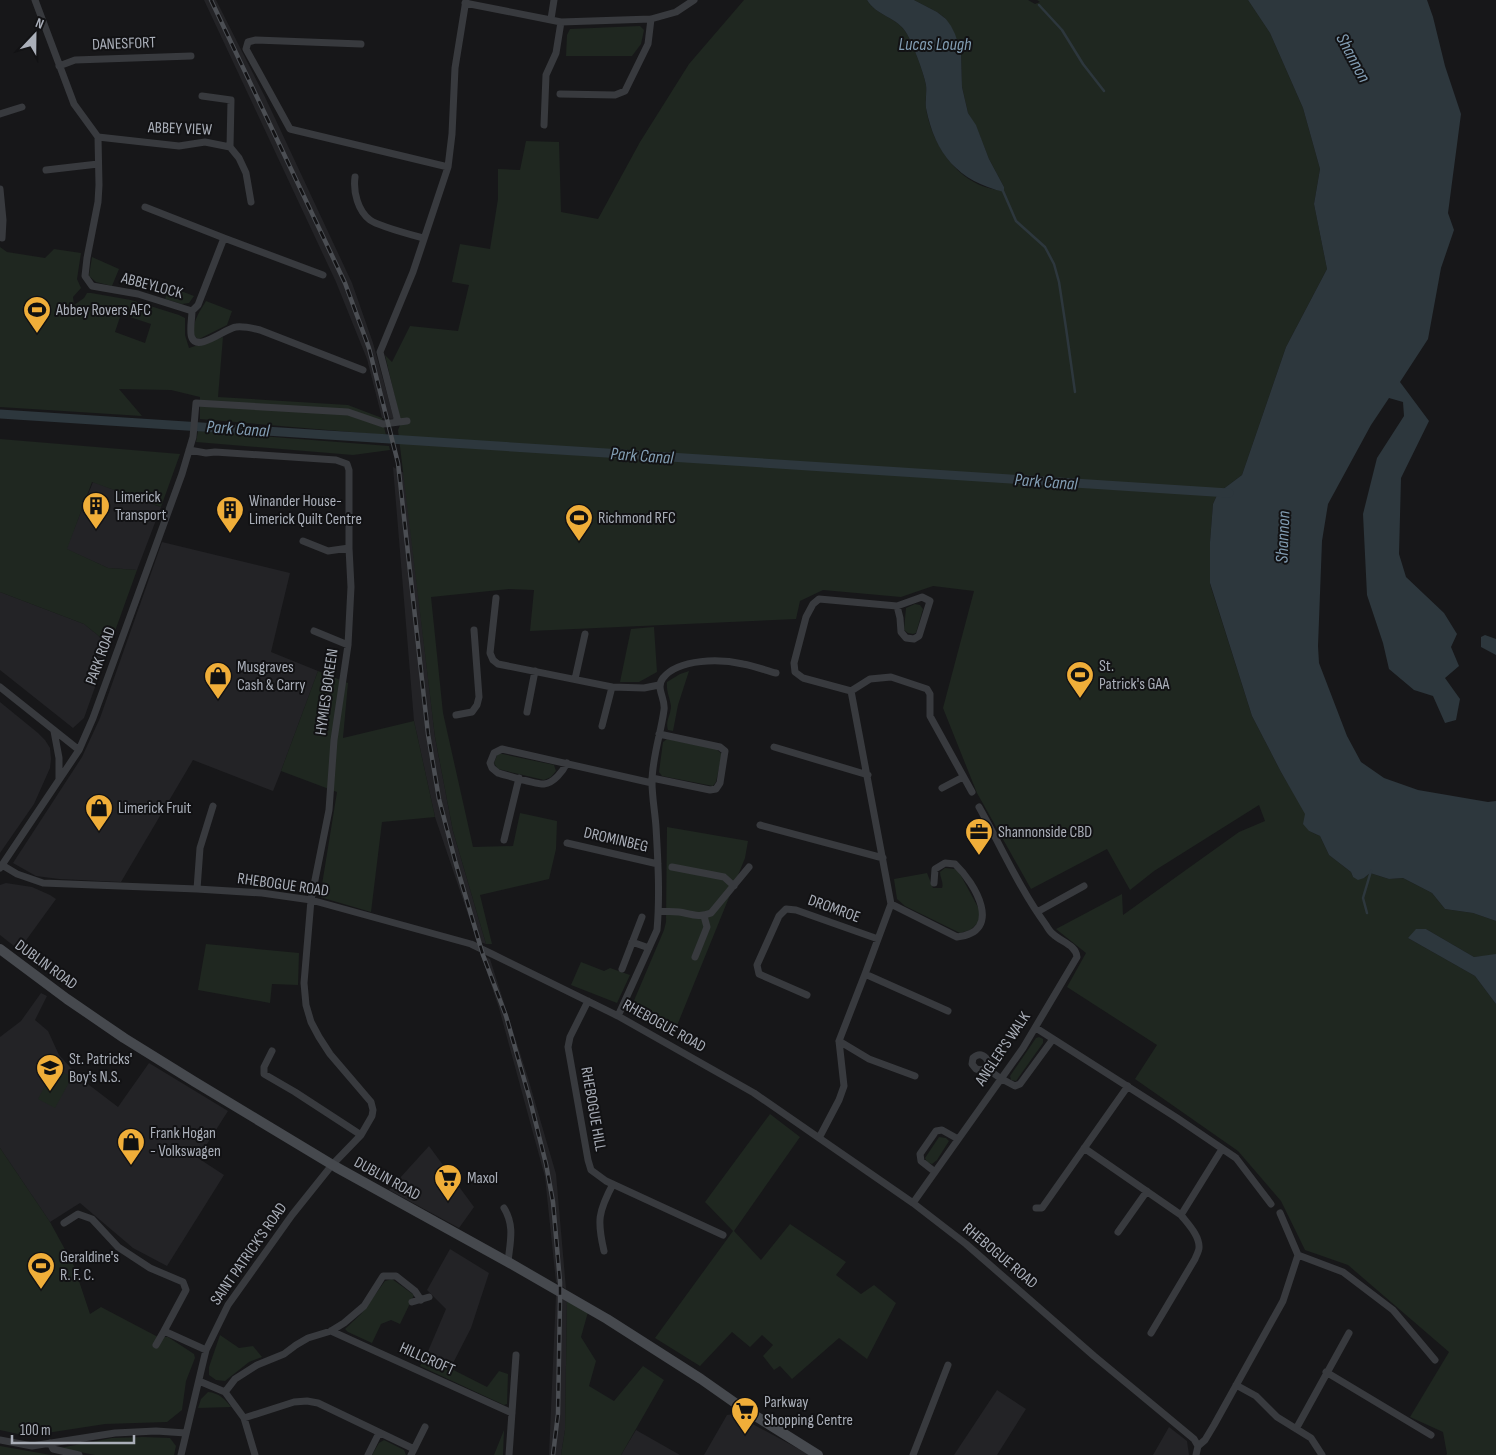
<svg xmlns="http://www.w3.org/2000/svg" width="1496" height="1455" font-family="'Sofia Sans Condensed',sans-serif">
<style>
.built{fill:#232326}
.green{fill:#1f2720;fill-rule:evenodd}
.water{fill:#2d373d}
.lines{fill:none;stroke-linecap:round;stroke-linejoin:round}
.stream{stroke:#2d373d;stroke-width:2.5}
.canal{stroke:#2d373d;stroke-width:9}
.street{stroke:#383a3e;stroke-width:7}
.secondary{stroke:#46494e;stroke-width:10}
.rail-casing{stroke:#4b4e53;stroke-width:4.5}
.rail{stroke:#121214;stroke-width:2.5;stroke-dasharray:8;stroke-linecap:butt}
.labels{text-anchor:middle;dominant-baseline:central;stroke-width:4;stroke-linejoin:round;paint-order:stroke}
.street-label{font-size:16px;fill:#aaafb9;stroke:#121214}
.poi-label{font-size:16px;fill:#aaafb9;stroke:#121214;text-anchor:start}
.water-label{font-size:18px;font-style:italic;fill:#829db3;stroke:#121214}
</style>
<rect width="100%" height="100%" fill="#171719"/>
<path class="built" d="M204,0H216L265,97L352,283L373,343L394,419L382,418L367,359L336,282Z
M393,467L404,473L435,737L453,831L486,944L477,941L435,817L414,721Z
M93,482L161,507L137,570L108,568L66,549Z
M162,542L290,573L271,652L318,671L281,771L273,791L193,760L121,882L59,879L36,876L13,863L82,757L100,718Z
M0,592L84,624L110,645L84,718L73,728L0,670Z
M0,702L38,733L45,740L50,748L51,759L50,768L34,804L0,853Z
M6,883L32,887L50,895L56,899L19,950L0,935V885Z
M481,955L490,959L528,1078L556,1174L566,1289L556,1282L545,1177L499,1008Z
M41,993L47,996L35,1020L48,1031L59,1055L80,1078L118,1107L149,1063L228,1111L198,1158L224,1175L167,1266L133,1248L80,1203L50,1222L0,1148V1037L21,1021Z
M429,1146L474,1207L459,1228L389,1190Z
M450,1249L489,1273L471,1328L450,1369L426,1356L446,1309L427,1290Z
M556,1294L567,1301L565,1430L561,1455H549Z
M997,1390L1026,1409L997,1455H954Z
M734,1414L810,1455H704L727,1415Z
M1169,1427L1187,1441L1189,1455H1153Z
M636,1430L680,1455H621Z"/>
<path class="green" d="M744,0H867C876,16 898,17 907,34C914,47 923,71 926,85C927,92 925,100 926,108C931,141 953,176 985,187C991,189 998,190 1004,191V187L989,159L976,126L968,113L962,87L961,52L946,19L937,12L914,0H1028L1035,4L1040,2L1037,0H1248L1270,33L1303,108L1320,169L1314,204L1327,269L1286,347L1242,475L1218,493L1213,504L1210,542V584L1252,716L1281,772L1306,814L1309,831L1320,836L1329,855L1351,872L1353,877L1364,878L1370,873L1389,879L1403,878L1432,893L1445,909L1473,913L1496,921V954L1495,955L1474,957L1426,929L1408,938L1475,976L1496,1004V1455H1446L1447,1454L1443,1432L1410,1417L1449,1352L1348,1265L1305,1250L1281,1201L1238,1151L1135,1079L1157,1045L1067,987L1086,953L1056,929L1122,894L1123,915L1239,832L1265,821L1259,805L1154,871L1130,890L1107,849L1031,889L977,793L943,708L974,591L933,586L901,597L823,590L800,601L796,619L530,631L534,590L509,589L431,597L443,713L473,847L513,846L520,813L557,821L556,849L549,879L480,895L492,944H486L453,831L435,737L398,430L401,423L385,355L392,362L410,326L458,331L469,285L452,282L460,244L490,249L498,199V169L520,170L526,141L559,142L561,212L598,219L640,142L689,64Z
M640,26L644,30L641,44L632,56H566L567,35L570,29Z
M0,247L7,252L45,258L54,249L81,253L77,279L81,288L73,297L74,305L84,298L87,293H91L131,300L179,315L185,318V335L189,348L223,337L218,397L348,405L382,418L386,435L200,419V397L171,390L119,389L142,416L0,407ZM121,314L151,324L145,343L115,332Z
M92,257L119,269L112,286L96,282L89,276Z
M170,287L194,296L189,303L182,304L165,299Z
M206,301L232,311L227,325L199,339L195,337C190,325 200,311 206,301Z
M198,431L389,446L390,450L353,455L196,442Z
M0,439L180,454L161,507L92,482L67,549L108,568L137,570L110,645L84,624L0,592Z
M915,604L920,605L923,609L916,633L913,634L908,633L904,630L906,608Z
M654,627L657,672L639,682H620L631,629Z
M318,671L348,683L343,738L414,721L435,817L382,822L371,912L320,897L337,792L281,771Z
M689,671L678,705L673,731L668,730C665,721 671,715 671,706C670,698 666,691 667,682L680,674Z
M667,739L716,749L722,754L716,782L713,786L662,776L659,772L663,742Z
M498,753L554,765L556,771L551,777L544,780L498,769L494,763Z
M667,827L748,841L745,858L674,1033L645,1022L630,1010L664,930L666,922Z
M945,868L955,869L959,872L980,911L978,923L970,930L960,933L905,906L897,899L894,879L927,873L933,888H942C944,883 940,878 940,872Z
M206,944L299,953L298,985L272,984L270,1003L198,990Z
M581,962L604,971L610,968L630,975L617,1003L571,985Z
M1039,1037L1043,1039V1043L1016,1081L1011,1080L1010,1076L1036,1038Z
M55,1068L72,1077L55,1108L38,1099Z
M770,1114L800,1137L734,1231L761,1260L790,1224L846,1262L836,1275L861,1294L874,1285L896,1303L867,1359L839,1338L792,1379L780,1366L774,1370L763,1356L773,1345L762,1335L750,1347L732,1332L700,1366L655,1338L733,1231L705,1202Z
M939,1137L946,1138L949,1141L937,1160L932,1164L927,1162L925,1158Z
M0,1148L50,1222L74,1266L90,1314L101,1307L158,1337H168L194,1354L195,1358L186,1381L182,1410L167,1422L105,1424L27,1436L0,1430Z
M392,1279L414,1295L400,1324L391,1320L381,1324L372,1343L348,1332L345,1329L361,1314L385,1281Z
M567,1301L588,1312L581,1337L596,1361L589,1386L614,1401L643,1366L664,1380L621,1455H561L565,1430Z
M220,1335L239,1348L253,1346L262,1357L249,1362L225,1381L216,1380L209,1375V1367Z
M426,1356L487,1387L499,1371L508,1374L507,1404L504,1405L420,1366Z
M208,1392C219,1393 225,1399 231,1407L198,1408L201,1399Z
M504,1430L503,1455H494Z
M143,1437L170,1438L176,1446L174,1455H95L60,1448L112,1438Z
M384,1440L404,1450L406,1455H372L379,1443Z
M0,1446L51,1455H0Z"/>
<path class="water" d="M867,0H914L937,12L946,19L951,26L955,34L961,52L962,87L968,113L976,125L989,159L1004,187V192C958,181 935,154 926,108C925,100 927,93 926,85C923,71 914,47 907,34C898,17 876,16 867,0Z
M1248,0H1427L1433,17L1445,66L1461,114L1448,213L1454,230L1441,268L1428,339L1400,382L1429,421L1401,478L1399,554L1406,577L1444,613L1457,634L1451,647L1459,666L1445,678L1460,699L1456,720L1445,723L1433,696L1414,690L1389,669L1383,643L1367,595L1363,514L1377,458L1404,416L1403,402L1389,398L1371,425L1328,504L1322,541L1318,646L1319,663L1347,736L1361,762L1384,778L1418,790L1488,802L1496,801V921L1473,913L1445,909L1432,893L1403,878L1389,879L1370,873L1364,878L1358,880L1353,877L1351,872L1329,855L1320,836L1309,831L1303,824L1305,814L1281,772L1252,716L1210,583V542L1213,504L1218,493L1242,475L1286,347L1327,269L1314,204L1320,169L1303,108L1270,33Z
M1485,635L1496,639V655L1481,647V637Z
M1416,929H1426L1474,957L1496,954V1004L1475,976L1408,938Z"/>
<g class="lines">
<path class="stream" d="M1039,5L1062,30L1083,64L1104,91
M1003,191L1016,221L1045,247L1054,264L1059,282L1066,328L1075,392
M1367,913L1363,898L1371,871"/>
<path class="canal" d="M0,414L1229,493"/>
<path class="street" d="M35,0L74,104L98,137
M465,3L561,22L651,19L676,12L694,0
M551,19L554,0
M361,44L256,40L248,42L246,49L290,129L448,167
M59,66L75,60L191,56
M560,94L615,95L625,91L648,44L651,19
M202,96L231,100L230,147
M0,114L22,107
M544,125L546,75L556,53L561,22
M98,137L99,185L98,202L87,258L85,276L92,286L138,294L192,311L198,305L224,238L145,207
M98,137L179,146L205,142L230,147L239,158L246,173L251,202
M46,170L98,164
M355,177C353,192 358,211 370,220C378,226 412,235 423,238
M0,189L3,220L2,238
M224,238L323,275
M192,311C192,318 189,333 192,338C198,352 226,328 236,327C244,326 252,328 260,330L363,370
M396,422L397,418L380,352L413,272L448,167L452,134L455,68L466,0
M303,541L328,551L349,548
M496,598L490,653L493,660L498,664L612,687L644,688L659,685
M897,606L900,618L901,632L906,638L914,639L919,636L930,601L922,597L897,606L819,599L813,604L806,617L794,663L795,672L803,678L851,691L870,679L891,677L927,689L930,694V716L972,792
M314,631L348,645
M575,679L585,634
M0,687L79,750
M527,712L535,671
M456,715L472,712L477,705L479,697L474,630
M602,726L612,687
M54,731L59,758V779
M774,747L868,775
M567,763C563,771 554,783 544,784C538,785 506,775 498,773L492,768L490,763L494,753L502,749L652,783
M652,778L710,790L716,789L720,783L725,751L720,747L659,734
M942,788L963,777
M760,825L883,858
M504,840L519,778
M567,843L658,864
M2,865L17,874L43,883L197,889L262,893L311,900L471,944L492,954L618,1016L754,1093L913,1203L966,1244L1094,1356L1194,1439L1198,1446L1196,1455
M672,867L724,877L734,886
M0,868L79,750L93,718L182,474L193,437L196,403L348,412L383,424L407,421
M197,889L200,848L213,806
M891,904L957,937C1004,932 975,883 955,864L945,863L935,869L934,883
M659,911C665,912 672,911 679,912C691,914 699,918 711,913L749,867
M1037,912L1084,886
M632,942L649,948
M695,957L707,927L704,916
M622,969L642,917
M865,974L948,1011
M807,995L759,974L757,965L779,916L786,909L796,910L878,939
M588,1001L570,1037L568,1047L588,1160L591,1170L606,1181L723,1235
M618,1016L657,930C660,896 658,861 656,827C655,812 652,797 652,782C652,758 661,733 664,710C666,699 655,688 663,678C679,658 721,659 743,664C754,666 765,670 776,673
M1036,1028L1177,1118L1236,1158L1271,1204
M839,1041L869,1059L915,1076
M272,1051L264,1067V1074L295,1092L361,1135
M986,1068L988,1061C984,1054 979,1053 973,1058L972,1064L976,1069L981,1070L986,1068L1000,1078L1015,1086L1020,1084L1053,1039
M819,1138L839,1100L844,1086L839,1041L865,974L891,904L851,691
M1084,1148L1181,1215C1188,1224 1200,1236 1199,1248C1199,1251 1196,1256 1195,1259L1151,1333
M935,1172L921,1161L920,1154L936,1131L942,1130L958,1139
M913,1203L1023,1048L1077,957C1076,945 1061,942 1053,934C1050,932 1048,928 1046,925C1019,888 1001,846 979,807
M504,1208C515,1226 510,1242 508,1262
M1036,1208H1042L1128,1086
M1280,1213L1298,1255
M1181,1215L1222,1149
M64,1223L78,1214L92,1219L118,1247L150,1268L183,1282L186,1290L164,1331L206,1350
M1118,1232L1147,1191
M604,1251C597,1221 598,1212 613,1184
M412,1302L429,1297
M331,1331L512,1413
M156,1345L164,1331
M1326,1372L1431,1435
M199,1381L225,1392L244,1418L255,1455
M1236,1385L1256,1396L1277,1417L1311,1438L1322,1455
M225,1392L235,1379L257,1365L284,1354L296,1345L308,1338L331,1331L344,1323L364,1306L383,1276H396L415,1291L421,1300
M244,1418L294,1402L307,1401L318,1403L414,1449
M1296,1429L1349,1333
M0,1440L32,1446L115,1433L156,1431L186,1433
M50,1443L53,1449L79,1455
M1198,1446L1205,1440L1214,1425L1283,1301L1298,1255L1343,1272L1393,1310L1435,1360
M181,1455L206,1350L228,1305L292,1215L332,1165L361,1135L372,1116L373,1110L371,1102L330,1054L319,1037L311,1022L306,1005L304,983L311,900L329,810L334,740L348,645L351,587L349,548V470L347,464L336,460L215,452L206,453L189,450
M368,1455L379,1433
M411,1455L425,1427
M509,1455L516,1355
M913,1455L948,1365"/>
<path class="secondary" d="M0,949L67,999L124,1038L195,1082L336,1167L508,1262L607,1319L701,1379L738,1405L818,1455"/>
<defs>
<path id="rail" d="M211,0L345,283L369,348L398,463L428,734L439,799L456,864L483,955L506,1016L530,1100L546,1164L553,1202L560,1282V1301L558,1414L553,1455"/>
</defs>
<use href="#rail" class="rail-casing"/>
<use href="#rail" class="rail"/>
</g>
<defs>
<symbol id="stadium-pin" viewBox="-11 -11 22 30"><path d="M0 17L-7.5 6A9.5 9.5 0 1 1 7.5 6Z" fill="#f0ae39" stroke="#121214"/><path d="M0-5a6.5 5 0 1 0 0 10a6.5 5 0 1 0 0-10ZM-3.5-1.8h7v3.6h-7Z" fill="#111"/></symbol>
<symbol id="building-pin" viewBox="-11 -11 22 30"><path d="M0 17L-7.5 6A9.5 9.5 0 1 1 7.5 6Z" fill="#f0ae39" stroke="#121214"/><path d="M-4-6H4V6H1V3H-1V6H-4ZM-2.5-4.3h1.7v1.8h-1.7ZM.8-4.3h1.7v1.8H.8ZM-2.5-1h1.7V.8h-1.7ZM.8-1h1.7V.8H.8Z" fill="#111"/></symbol>
<symbol id="shop-pin" viewBox="-11 -11 22 30"><path d="M0 17L-7.5 6A9.5 9.5 0 1 1 7.5 6Z" fill="#f0ae39" stroke="#121214"/><path d="M-5-2.5h2.3a2.7 3.5 0 0 1 5.4 0H5L5.5 6h-11ZM-1.5-2.5h3a1.5 2.3 0 0 0-3 0Z" fill="#111"/></symbol>
<symbol id="office-pin" viewBox="-11 -11 22 30"><path d="M0 17L-7.5 6A9.5 9.5 0 1 1 7.5 6Z" fill="#f0ae39" stroke="#121214"/><path d="M-6-3h4V-5.5h4V-3h4V5H-6ZM-1-4.5V-3h2v-1.5ZM-6 0V1H6V0Z" fill="#111"/></symbol>
<symbol id="school-pin" viewBox="-11 -11 22 30"><path d="M0 17L-7.5 6A9.5 9.5 0 1 1 7.5 6Z" fill="#f0ae39" stroke="#121214"/><path d="M0-5L7-2L0 1L-7-2ZM-4 1L0 2.5L4 1V4Q0 6-4 4Z" fill="#111"/></symbol>
<symbol id="supermarket-pin" viewBox="-11 -11 22 30"><path d="M0 17L-7.5 6A9.5 9.5 0 1 1 7.5 6Z" fill="#f0ae39" stroke="#121214"/><path d="M-6-5.5h2.5l.6 2H6L4.5 2H-2.5L-4.4-4H-6ZM-1.5 3.2a1.3 1.3 0 1 0 .1 0ZM3 3.2a1.3 1.3 0 1 0 .1 0Z" fill="#111"/></symbol>
</defs>
<g fill-rule="evenodd">
<use href="#stadium-pin" x="21" y="294" width="32" height="43"/>
<use href="#building-pin" x="80" y="490" width="32" height="43"/>
<use href="#building-pin" x="214" y="494" width="32" height="43"/>
<use href="#stadium-pin" x="563" y="502" width="32" height="43"/>
<use href="#stadium-pin" x="1064" y="659" width="32" height="43"/>
<use href="#shop-pin" x="202" y="660" width="32" height="43"/>
<use href="#shop-pin" x="83" y="792" width="32" height="43"/>
<use href="#office-pin" x="963" y="816" width="32" height="43"/>
<use href="#school-pin" x="34" y="1052" width="32" height="43"/>
<use href="#shop-pin" x="115" y="1126" width="32" height="43"/>
<use href="#supermarket-pin" x="432" y="1162" width="32" height="43"/>
<use href="#stadium-pin" x="25" y="1250" width="32" height="43"/>
<use href="#supermarket-pin" x="729" y="1395" width="32" height="43"/>
</g>
<g class="labels">
<g class="street-label">
<text transform="translate(124 44) rotate(-2)">DANESFORT</text>
<text transform="translate(180 129) rotate(2)">ABBEY VIEW</text>
<text transform="translate(152 286) rotate(15)">ABBEYLOCK</text>
<text transform="translate(101 656) rotate(-70)">PARK ROAD</text>
<text transform="translate(327 692) rotate(-82)">HYMIES BOREEN</text>
<text transform="translate(616 840) rotate(13)">DROMINBEG</text>
<text transform="translate(283 885) rotate(8)">RHEBOGUE ROAD</text>
<text transform="translate(834 909) rotate(20)">DROMROE</text>
<text transform="translate(46 965) rotate(36)">DUBLIN ROAD</text>
<text transform="translate(664 1026) rotate(29)">RHEBOGUE ROAD</text>
<text transform="translate(1003 1049) rotate(-56)">ANGLER'S WALK</text>
<text transform="translate(593 1109) rotate(80)">RHEBOGUE HILL</text>
<text transform="translate(387 1179) rotate(29)">DUBLIN ROAD</text>
<text transform="translate(249 1254) rotate(-55)">SAINT PATRICK'S ROAD</text>
<text transform="translate(1000 1256) rotate(40)">RHEBOGUE ROAD</text>
<text transform="translate(427 1359) rotate(24)">HILLCROFT</text>
</g>
<g class="poi-label">
<text x="56" y="310">Abbey Rovers AFC</text>
<text x="115" y="497">Limerick<tspan x="115" dy="18">Transport</tspan></text>
<text x="249" y="501">Winander House-<tspan x="249" dy="18">Limerick Quilt Centre</tspan></text>
<text x="598" y="518">Richmond RFC</text>
<text x="1099" y="666">St.<tspan x="1099" dy="18">Patrick's GAA</tspan></text>
<text x="237" y="667">Musgraves<tspan x="237" dy="18">Cash &amp; Carry</tspan></text>
<text x="118" y="808">Limerick Fruit</text>
<text x="998" y="832">Shannonside CBD</text>
<text x="69" y="1059">St. Patricks'<tspan x="69" dy="18">Boy's N.S.</tspan></text>
<text x="150" y="1133">Frank Hogan<tspan x="150" dy="18">- Volkswagen</tspan></text>
<text x="467" y="1178">Maxol</text>
<text x="60" y="1257">Geraldine's<tspan x="60" dy="18">R. F. C.</tspan></text>
<text x="764" y="1402">Parkway<tspan x="764" dy="18">Shopping Centre</tspan></text>
</g>
<g class="water-label">
<text x="935" y="44">Lucas Lough</text>
<text transform="translate(1353 58) rotate(62)">Shannon</text>
<text transform="translate(238 429) rotate(4)">Park Canal</text>
<text transform="translate(642 456) rotate(4)">Park Canal</text>
<text transform="translate(1046 482) rotate(4)">Park Canal</text>
<text transform="translate(1283 537) rotate(-88)">Shannon</text>
</g>
</g>
<g transform="translate(35 35) rotate(22)" stroke="#121214" stroke-width="4" paint-order="stroke">
<path d="M0-4L9 19L0 12L-9 19Z" fill="#aaafb9"/>
<text y="-8" font-size="14" font-weight="bold" text-anchor="middle" fill="#aaafb9">N</text>
</g>
<path d="M12 1435v8h122v-8" fill="none" stroke="#aaafb9" stroke-width="2.5"/>
<text x="20" y="1435" font-size="15" fill="#aaafb9" stroke="#121214" stroke-width="4" paint-order="stroke">100 m</text>
</svg>
